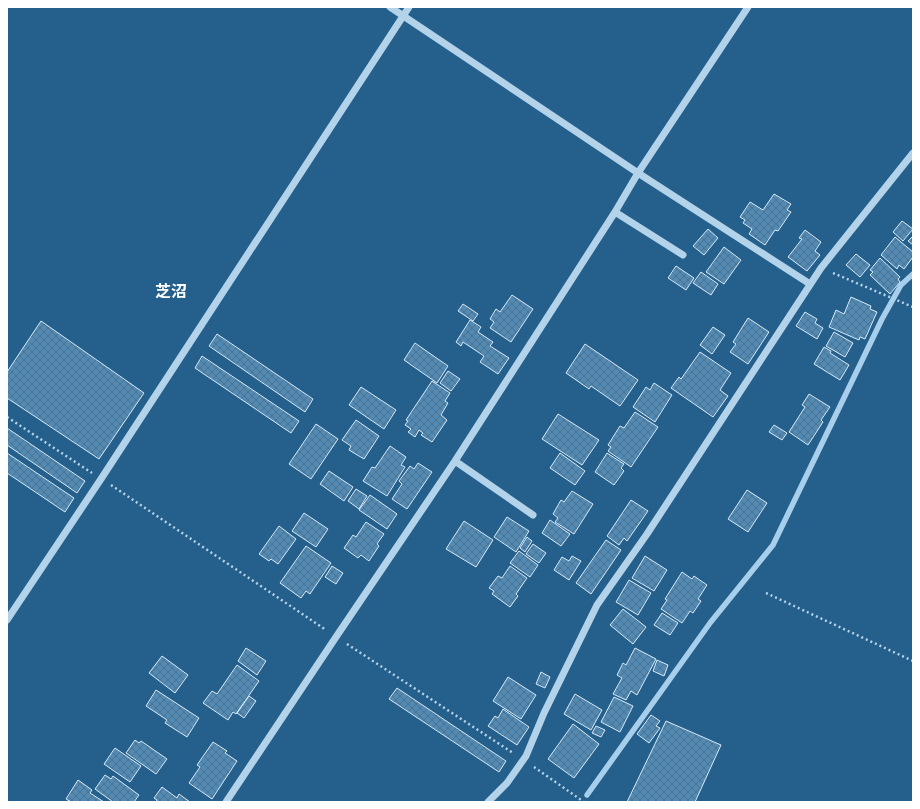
<svg xmlns="http://www.w3.org/2000/svg" width="920" height="809" font-family="Commissioner,'Noto Sans JP',sans-serif">
<style>
.lines{fill:none;stroke-linecap:round;stroke-linejoin:round}
.stream{stroke:#a7cfeb;stroke-width:5.5}
.building{fill:url(#building-cross-hatch);stroke:#d7eaf8}
.path{stroke:#b3d3ea;stroke-width:2.5;stroke-dasharray:2 3;stroke-linecap:butt}
.minor{stroke:#b3d3ea;stroke-width:7}
.labels{text-anchor:middle;dominant-baseline:central;stroke-width:4;stroke-linejoin:round;paint-order:stroke}
.quarter-label{font-size:16px;font-weight:bold;fill:#fff;stroke:#255f8b}
</style>
<defs>
<pattern id="building-cross-hatch" width="8" height="8" patternUnits="userSpaceOnUse"><rect width="8" height="8" fill="#518ab4"/><path d="M0 0l8 8M0 8l8-8" fill="none" stroke="#4f718a"/></pattern>
</defs>
<rect width="100%" height="100%" fill="#255f8b"/>
<g class="lines">
<path class="stream" d="M587,795L710,623L773,545L882,319L901,285L913,274"/>
</g>
<path class="building" d="M774,194L791,204L787,210L791,212L778,231L775,230L765,245L749,234L752,229L743,223L745,220L740,217L750,202L763,210Z
M902,221L913,229L903,241L893,232Z
M708,229L718,238L704,255L693,246Z
M805,230L821,242L815,251L820,255L807,271L788,257L802,239L799,238Z
M913,236V245L908,241Z
M895,237L913,252V257L904,269L899,265L897,269L881,255Z
M724,247L741,260L724,284L706,272Z
M856,254L870,265L860,277L846,265Z
M880,258L900,277L898,279L900,282L890,294L870,275L873,272L870,270Z
M676,266L694,278L686,290L668,278Z
M701,272L718,284L711,295L693,283Z
M512,295L533,309L511,342L490,328L494,322L490,319L496,309L500,312Z
M851,297L871,306L870,309L877,312L865,339L860,337L859,340L829,327L836,310L844,314Z
M463,304L478,314L473,321L458,311Z
M805,312L817,319L815,323L823,328L817,339L796,326Z
M748,318L769,332L748,364L730,352L736,344L733,342Z
M470,320L481,327L478,332L493,342L490,346L509,358L498,374L480,362L484,356L463,342L461,346L456,342Z
M41,321L144,393L99,459L7,398V372Z
M713,327L725,335L712,354L700,345Z
M834,332L853,343L845,357L826,346Z
M217,334L313,399L305,412L209,346Z
M415,343L448,366L437,383L404,360Z
M585,344L638,380L620,406L591,386L589,389L566,373Z
M824,347L831,351L830,353L849,365L840,380L814,364Z
M700,352L731,373L720,390L728,396L713,417L671,388L679,377L681,379Z
M202,356L299,421L291,433L195,368Z
M448,371L460,379L451,391L440,383Z
M432,381L450,393L445,401L448,403L441,415L447,420L432,442L421,435L423,433L419,430L415,437L408,432L411,429L405,425L408,421L406,420Z
M654,383L672,395L655,422L633,407L646,387L650,390Z
M361,387L396,410L384,429L349,405Z
M809,394L830,407L821,420L823,422L808,445L789,432L805,407L802,405Z
M635,412L658,427L631,467L608,451L611,447L608,445L620,426L624,428Z
M558,414L599,440L582,465L542,439Z
M356,420L379,436L364,459L349,450L351,446L342,440Z
M316,424L338,439L311,479L289,464Z
M774,425L787,433L782,440L769,432Z
M7,428L85,481L77,493L7,445Z
M390,446L406,457L401,465L405,467L387,496L363,481L372,467L375,468Z
M7,453L74,498L65,512L7,473Z
M560,453L585,471L575,485L550,468Z
M607,453L624,464L621,468L624,471L614,485L595,472Z
M418,463L432,472L407,509L392,499L402,484L399,481L410,466L414,469Z
M329,471L353,487L344,501L320,484Z
M356,489L367,496L359,509L348,501Z
M747,490L767,503L748,532L728,519Z
M572,491L593,504L574,534L555,522L558,518L553,514L561,500L564,502Z
M370,495L397,514L387,529L359,510Z
M631,500L648,511L627,541L624,538L619,545L607,536Z
M304,513L328,529L316,547L292,531Z
M507,517L529,531L516,552L494,537Z
M550,520L570,534L561,546L542,533Z
M464,521L493,540L476,567L446,549Z
M366,522L384,534L377,544L379,546L369,561L361,555L358,558L344,548L353,535L356,537Z
M279,526L296,539L278,564L271,559L269,561L259,554Z
M527,537L532,541L525,552L520,548Z
M606,540L621,550L591,594L576,583Z
M533,544L546,553L539,563L526,554Z
M306,546L331,563L310,594L306,591L301,598L280,583Z
M519,551L538,565L530,577L510,563Z
M572,556L581,561L569,580L554,570L562,557L569,561Z
M645,556L667,570L654,591L632,578Z
M332,566L343,573L336,584L325,577Z
M510,566L527,578L516,594L518,596L510,607L492,594L494,591L489,588L498,576L502,578Z
M682,572L692,579L694,576L707,585L698,599L701,601L693,613L690,611L682,623L661,609L667,600L665,599Z
M629,580L651,593L638,615L616,602Z
M623,609L646,627L633,644L610,625Z
M662,613L678,623L670,635L654,625Z
M246,648L266,661L257,675L238,661Z
M635,648L656,659L637,695L631,691L626,700L613,694L622,678L617,675L623,663L626,665Z
M162,656L188,675L175,693L149,673Z
M657,660L668,665L664,676L653,671Z
M237,665L259,681L236,714L233,712L228,720L203,703L212,691L217,694Z
M541,672L550,677L545,688L536,684Z
M508,677L536,695L521,719L493,701Z
M397,688L506,761L499,772L389,699Z
M156,690L199,718L187,737L165,723L167,720L146,706Z
M575,694L602,710L591,730L564,714Z
M249,696L256,701L244,718L237,713Z
M614,697L633,706L620,732L601,722Z
M503,709L529,727L517,745L488,726L495,716L498,718Z
M651,715L660,721L656,726L660,728L649,743L637,734Z
M666,721L721,745L695,802H627Z
M573,724L599,744L574,778L548,759Z
M596,726L605,730L601,737L592,733Z
M135,740L139,743L141,741L167,759L156,774L126,753Z
M213,742L227,751L225,753L237,761L212,799L189,783L200,767L197,765Z
M115,748L141,766L130,782L104,764Z
M105,775L111,779L113,776L139,795L134,802H113L95,789Z
M78,780L92,790L90,793L104,802H71L66,799Z
M162,787L177,798L179,794L190,802H156L157,800L154,798Z"/>
<g class="lines">
<path class="path" d="M833,273L913,307
M7,417L92,473
M111,485L326,630
M766,593L913,661
M347,644L513,753
M534,767L584,802"/>
<path class="minor" d="M390,7L638,173L810,284
M615,212L683,255
M455,461L533,515
M7,620L101,479L409,7
M226,802L336,637L455,461L615,212L638,173L748,7
M488,802L507,783L526,756L544,713L597,605L647,534L821,268L913,153"/>
</g>
<g class="labels">
<g class="quarter-label">
<text x="171" y="290">芝沼</text>
</g>
</g>
<rect width="920" height="809" fill="none" stroke="#ffffff" stroke-width="16"/>
</svg>
